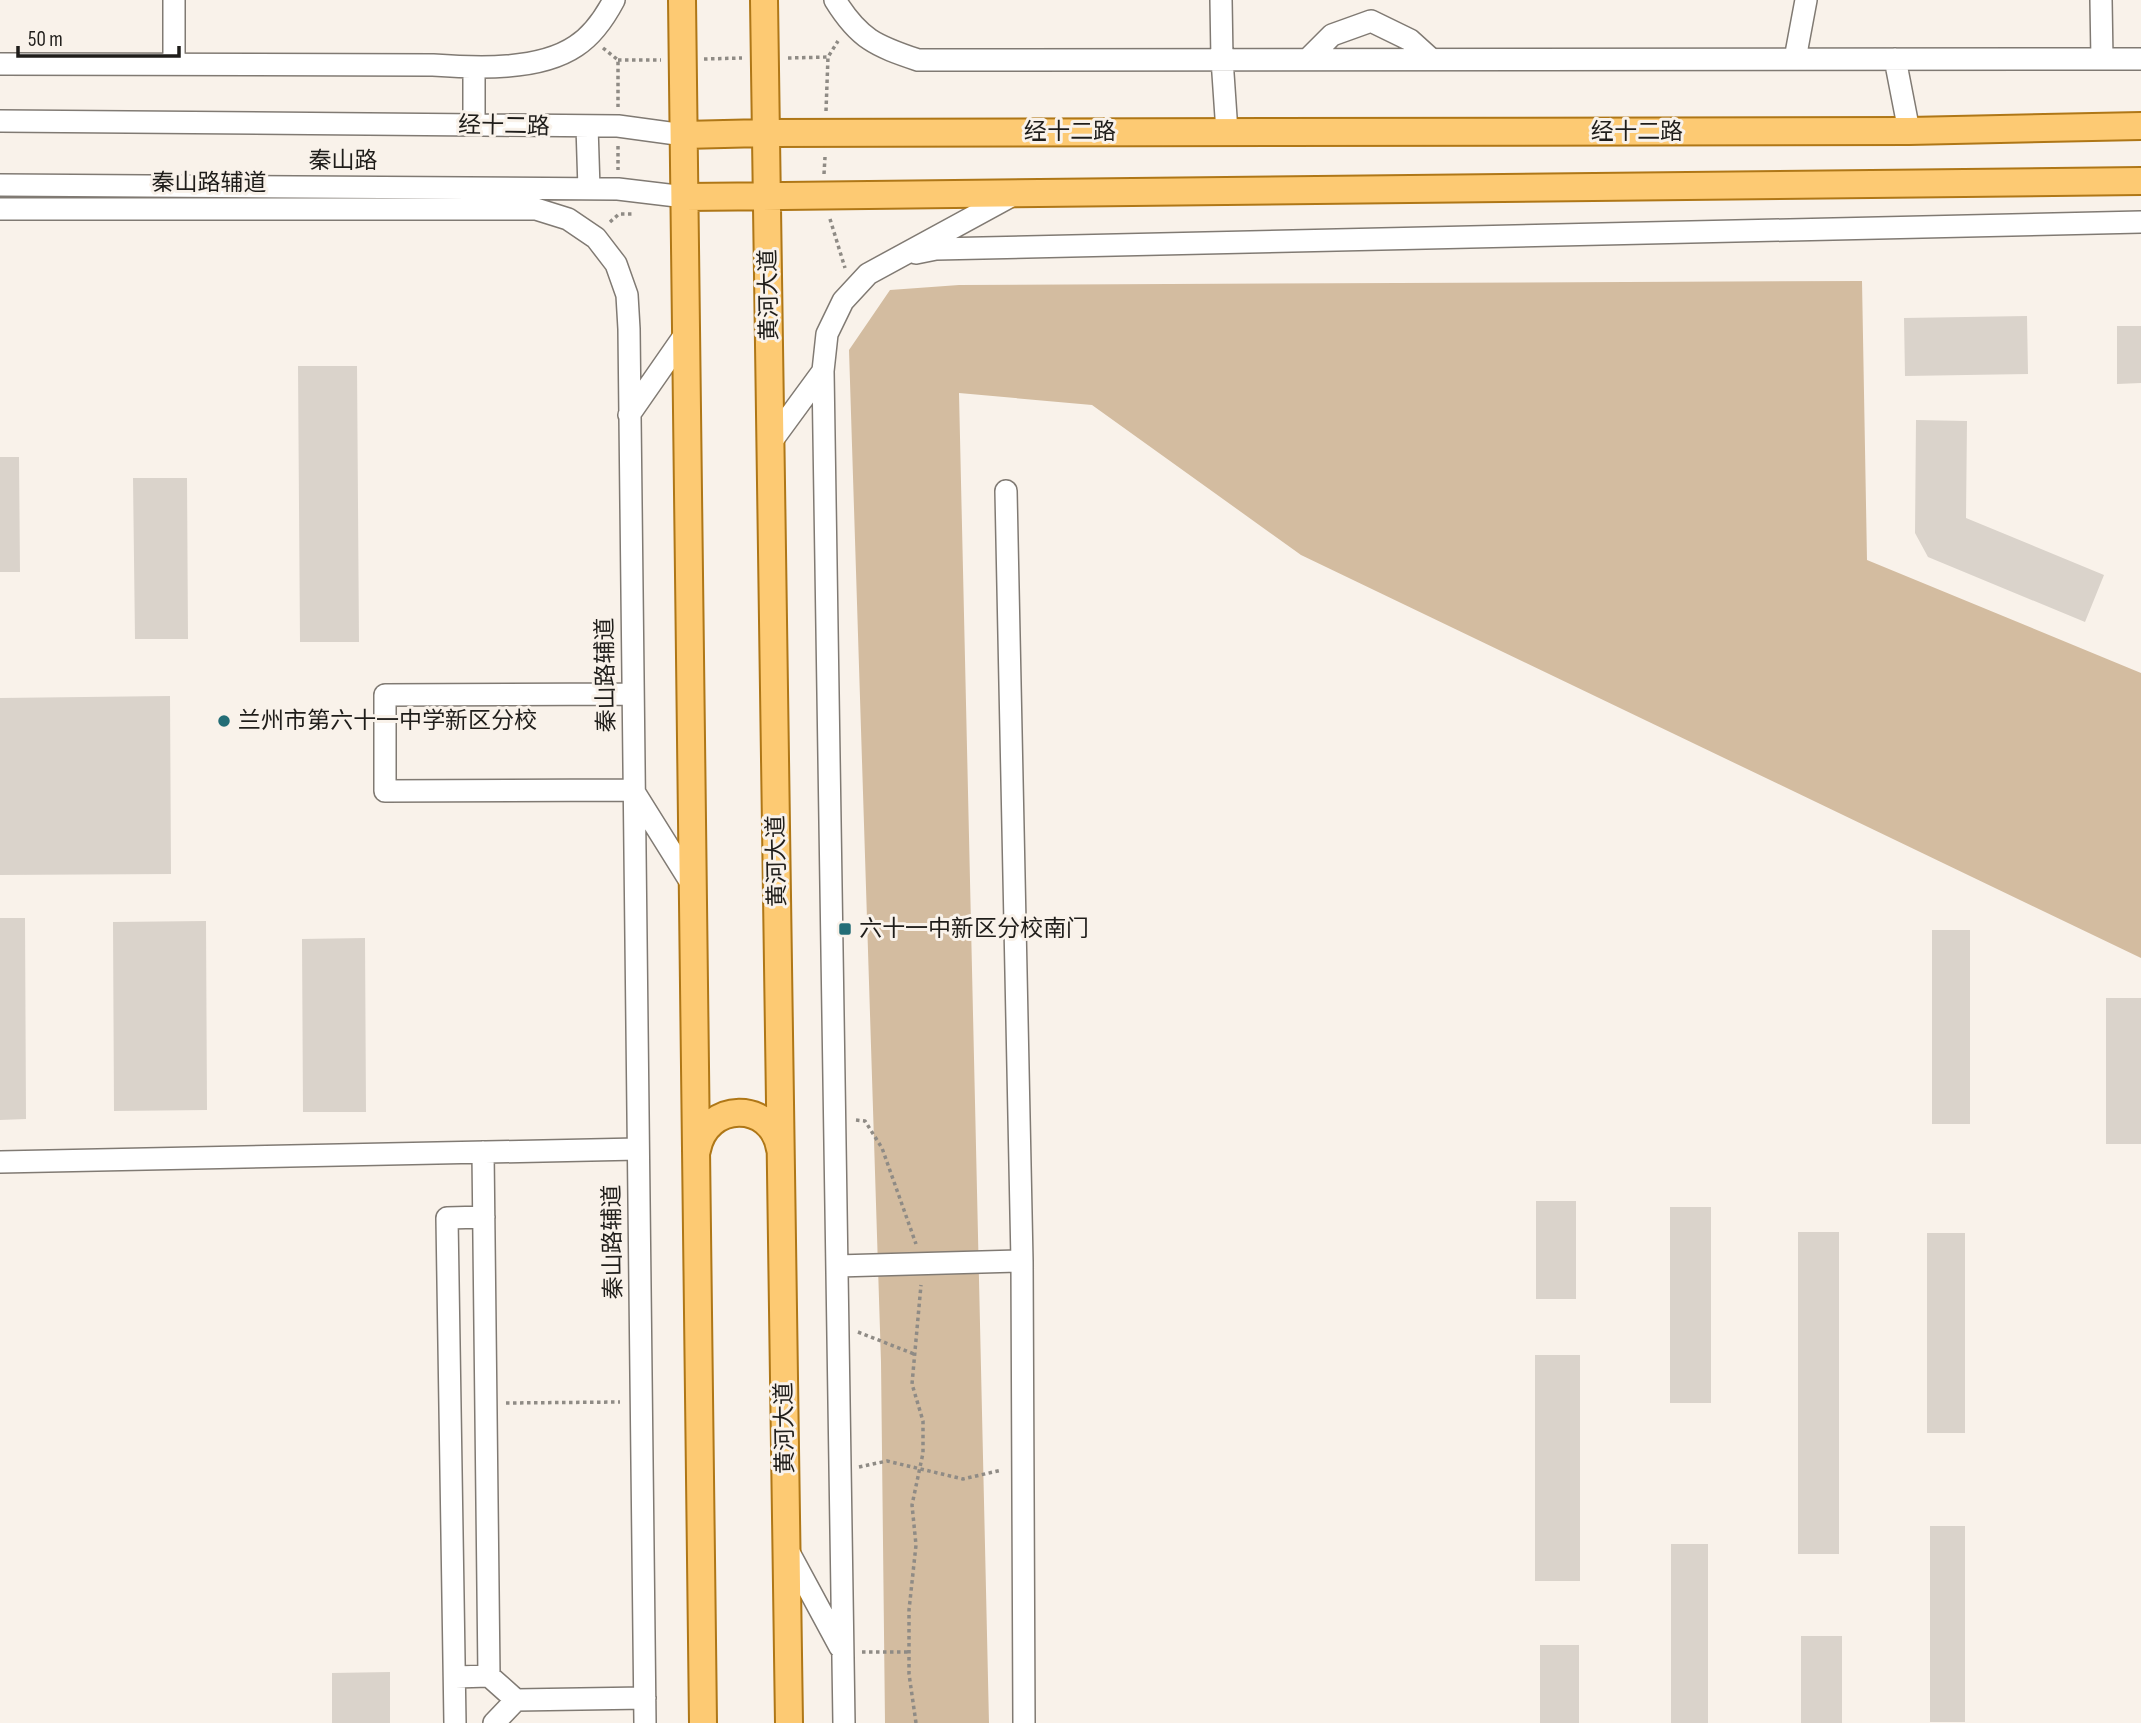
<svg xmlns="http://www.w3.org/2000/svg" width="2141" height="1723" font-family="'Sofia Sans Condensed','Noto Sans SC',sans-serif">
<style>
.green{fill:#d3bca0}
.building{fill:#dad3cb}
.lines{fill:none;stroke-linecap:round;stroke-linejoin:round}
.minor-casing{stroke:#807a73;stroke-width:24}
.major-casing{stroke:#af7717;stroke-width:30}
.path{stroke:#8f8b85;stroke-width:3.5;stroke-dasharray:3.5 3.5;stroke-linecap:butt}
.minor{stroke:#fff;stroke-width:21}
.major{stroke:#fdca73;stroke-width:26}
.poi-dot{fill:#236d76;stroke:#f9f2ea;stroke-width:2.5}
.labels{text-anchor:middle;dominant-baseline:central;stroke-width:6;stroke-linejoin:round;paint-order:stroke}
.street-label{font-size:23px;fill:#1f1d1a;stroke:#f9f2ea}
.poi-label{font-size:23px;fill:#1f1d1a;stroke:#f9f2ea;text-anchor:start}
</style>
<rect width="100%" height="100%" fill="#f9f2ea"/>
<path class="green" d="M1862,281L1867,560L2141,673V958L1301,555L1092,405L959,393L989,1723H885L881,1362L849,350L890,290L959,285Z"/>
<path class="building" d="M2027,316L2028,374L1905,376L1904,318Z
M2117,326H2141V383L2117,384Z
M298,366H357L359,642H300Z
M1916,420L1967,421L1966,518L2104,575L2085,622L1928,557L1915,533Z
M0,457H19L20,572H0Z
M133,478H187L188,639H135Z
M170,696L171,874L0,875V698Z
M0,918H25L26,1119L0,1120Z
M206,921L207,1110L114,1111L113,922Z
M1932,930H1970V1124H1932Z
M365,938L366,1112H303L302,939Z
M2106,998H2141V1144H2106Z
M1536,1201H1576V1299H1536Z
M1670,1207H1711V1403H1670Z
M1798,1232H1839V1554H1798Z
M1927,1233H1965V1433H1927Z
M1535,1355H1580V1581H1535Z
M1930,1526H1965V1722H1930Z
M1671,1544H1708V1723H1671Z
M1801,1636H1842V1723H1801Z
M1540,1645H1579V1723H1540Z
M390,1672V1723H332V1673Z"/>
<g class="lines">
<defs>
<path id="minor" d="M174,0V64
M835,0C859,39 876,46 918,60L2141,59
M1221,0L1222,59L1227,132
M2101,0L2102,59
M1308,59L1332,35L1371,21L1410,40L1431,59
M1795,59L1806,0
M1895,59L1909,131
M0,64L433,65C477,68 539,71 576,46C593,35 605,17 614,0
M474,68V125
M0,121L618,126L684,135
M587,126L589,189
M0,185L618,189L685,197
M0,209H536L568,219L596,238L616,264L627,295L629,329L645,1723
M916,253L936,249L2141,222
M629,415L686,333
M771,442L823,371
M1006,491L1022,1261L1024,1723
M632,694L385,695V791L633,790L693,886
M483,1152L489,1676
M0,1162L638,1149
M837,1266L1022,1261
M786,1547L840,1647
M455,1677L489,1676L516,1700L645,1698
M455,1723L447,1218L484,1217
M494,1723L516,1700
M844,1723L823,371L827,334L843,301L868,274L1015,194"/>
<path id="major" d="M682,0L703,1723
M764,0L789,1723
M684,135L766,133L1909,131L2141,126
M685,197L2141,181
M697,1150C706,1101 772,1100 780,1149"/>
</defs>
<use href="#minor" class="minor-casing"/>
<use href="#major" class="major-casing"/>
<path class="path" d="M603,48L618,60V107
M788,58L828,57
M704,59L742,58
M618,60H661
M826,111L828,57L838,41
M618,146V170
M824,174L825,157
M830,219L845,268
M610,222L619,214H634
M856,1120L865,1121L882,1148L916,1244
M858,1332L914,1354
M506,1403L620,1402
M859,1467L887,1461L963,1479L1002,1470
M862,1652H909
M916,1723L909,1674V1610L916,1545L912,1505L923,1453V1421L912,1384L921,1285"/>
<use href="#minor" class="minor"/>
<use href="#major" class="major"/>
</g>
<g class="poi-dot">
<circle cx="224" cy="721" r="7"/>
<rect x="838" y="922" width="14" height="14" rx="3.5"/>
</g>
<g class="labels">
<g class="street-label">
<text transform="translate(504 126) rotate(1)">经十二路</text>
<text x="1070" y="132">经十二路</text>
<text x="1637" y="132">经十二路</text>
<text x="343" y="161">秦山路</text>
<text x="209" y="183">秦山路辅道</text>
<text transform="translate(769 295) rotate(-91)">黄河大道</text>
<text transform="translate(606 675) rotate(-91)">秦山路辅道</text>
<text transform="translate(777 861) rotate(-91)">黄河大道</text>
<text transform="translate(613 1242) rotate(-91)">秦山路辅道</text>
<text transform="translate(785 1428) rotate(-91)">黄河大道</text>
</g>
<g class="poi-label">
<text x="238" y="721">兰州市第六十一中学新区分校</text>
<text x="859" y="929">六十一中新区分校南门</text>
</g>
</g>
<path d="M18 46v10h161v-10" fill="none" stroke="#1f1d1a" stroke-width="3.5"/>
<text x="28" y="46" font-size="21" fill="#1f1d1a" stroke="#f9f2ea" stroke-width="5" paint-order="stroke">50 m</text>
</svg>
